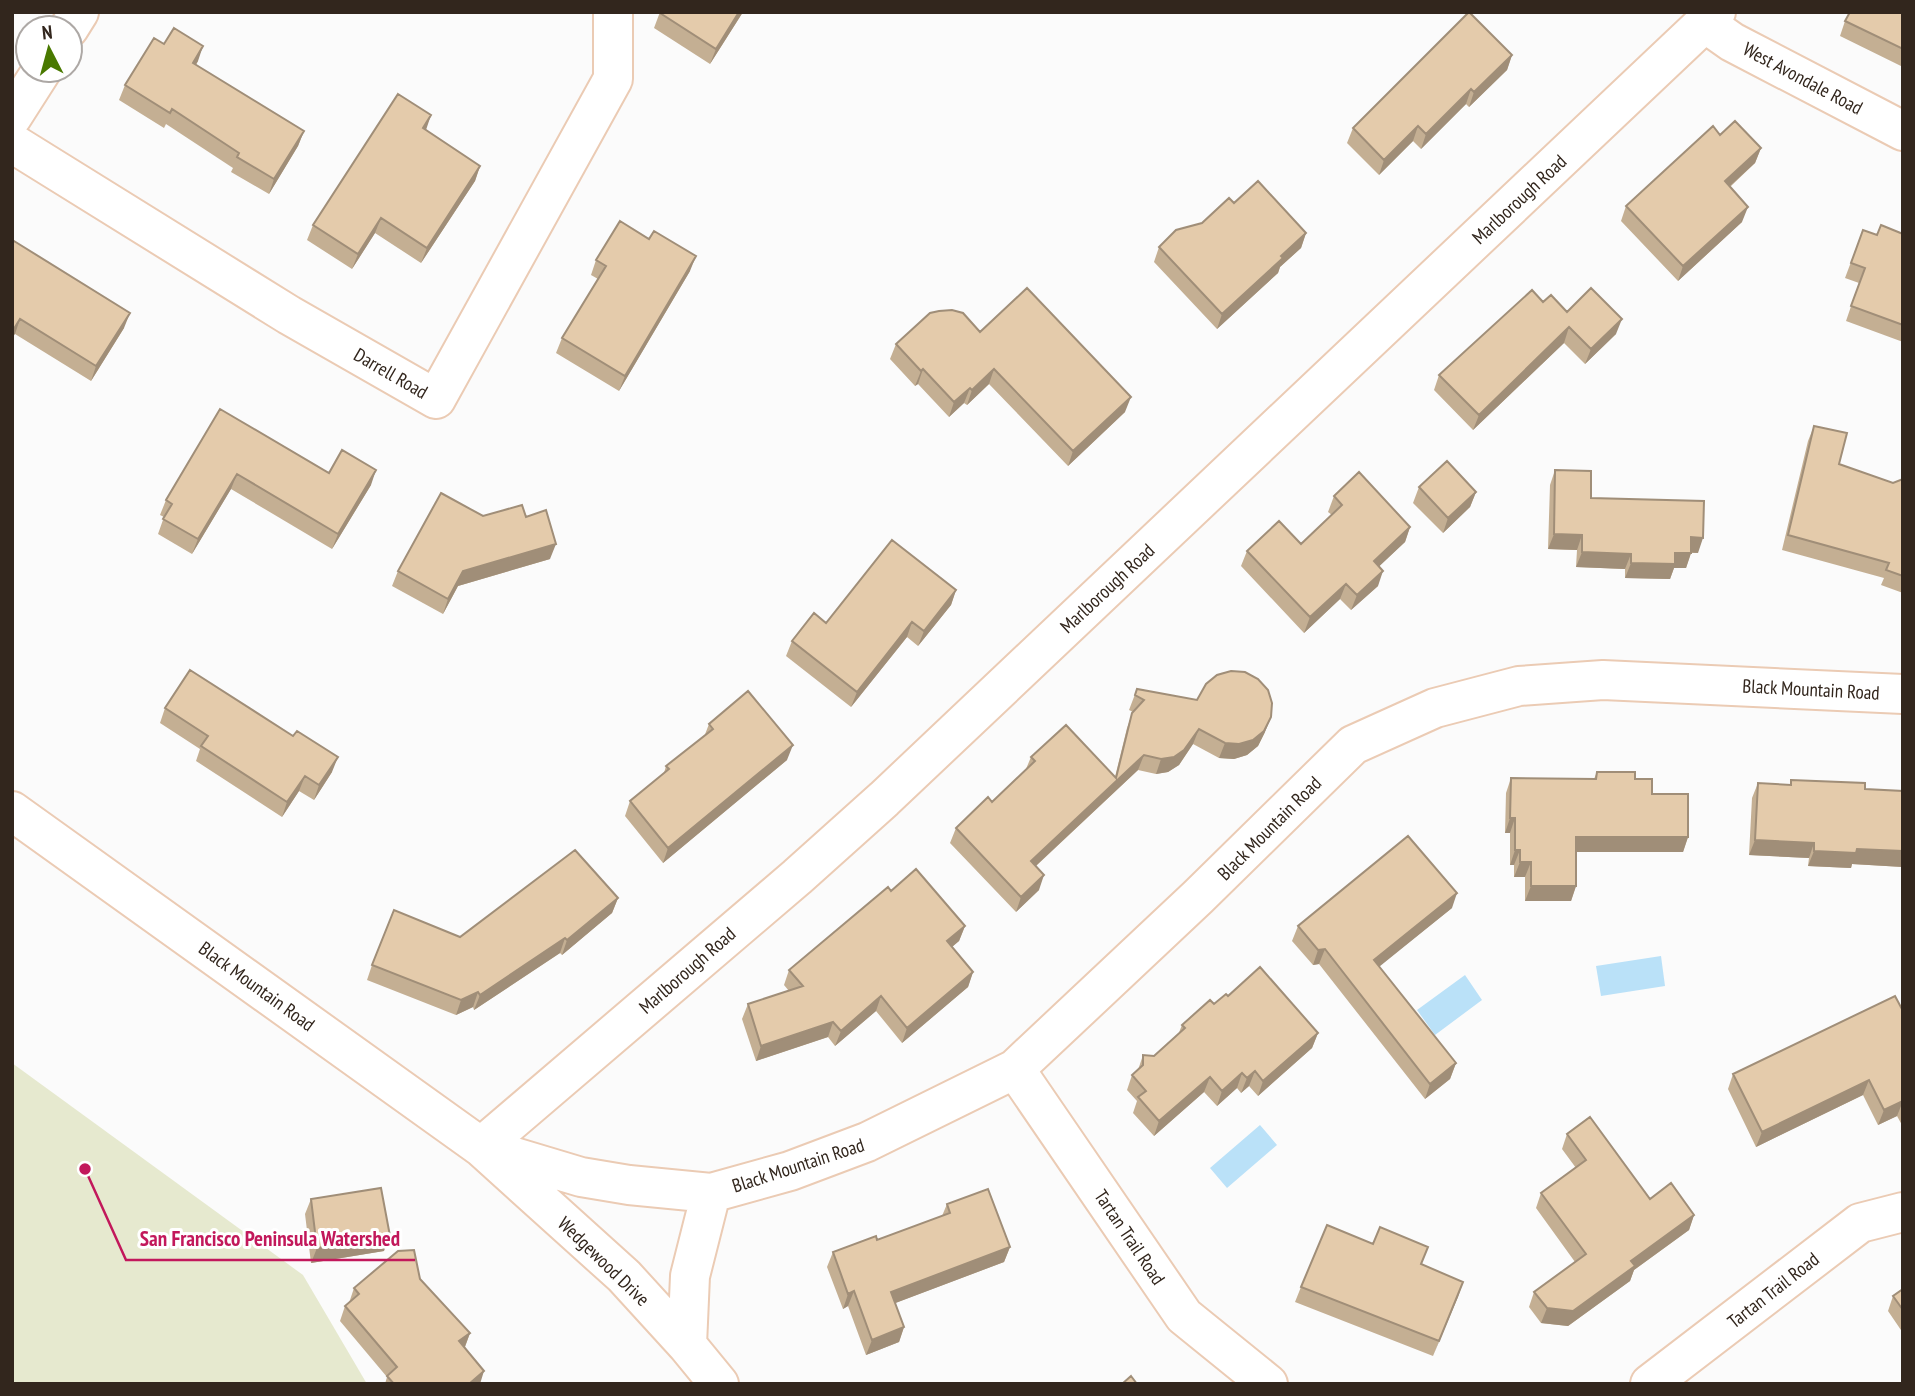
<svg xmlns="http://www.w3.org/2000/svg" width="1915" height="1396" font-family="'PT Sans Narrow',sans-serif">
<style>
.green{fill:#e6e9cf}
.water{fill:#bae1f8}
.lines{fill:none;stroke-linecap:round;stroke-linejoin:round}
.street-casing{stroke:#ebcbb4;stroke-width:42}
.street{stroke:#fff;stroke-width:38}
.wall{fill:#c4af93}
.shaded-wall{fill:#a08e78}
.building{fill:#e4cbab;stroke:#a08e78;stroke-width:2}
.labels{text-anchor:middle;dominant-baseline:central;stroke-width:6;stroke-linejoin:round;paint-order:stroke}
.street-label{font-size:19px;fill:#32261d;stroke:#fff}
.leader{fill:none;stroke:#c2185b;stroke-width:2.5}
.callout-dot{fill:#c2185b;stroke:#fff;stroke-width:2.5}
.callout-label{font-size:21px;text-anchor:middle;font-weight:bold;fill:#c2185b;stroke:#fff;stroke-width:6;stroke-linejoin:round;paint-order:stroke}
</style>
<rect width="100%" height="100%" fill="#fbfbfb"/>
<path class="green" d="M12,1063L303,1275L367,1384H12Z"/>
<path class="water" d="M1661,956L1665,986L1601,996L1596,966Z
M1465,975L1482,1000L1435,1035L1417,1010Z
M1260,1125L1277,1145L1227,1188L1210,1168Z"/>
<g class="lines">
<defs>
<path id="street" d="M1705,23L1732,42L1903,131
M69,28L79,12
M12,117L42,70
M12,143L289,315L436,399L613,79V12
M12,811L481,1147L581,1177L629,1185L711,1193L790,1171L867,1142L1015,1069L1198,897L1353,745L1435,708L1519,686L1603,680L1903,694
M1015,1069L1184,1316L1268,1384
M687,1345L690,1276L711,1193
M719,1384L687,1345L624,1276L481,1147L797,877L884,799L1716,12
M1650,1384L1860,1223L1903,1212"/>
</defs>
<use href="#street" class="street-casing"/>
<use href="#street" class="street"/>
</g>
<path class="wall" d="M660,12H743L710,64L654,28Z
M1903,12V67L1840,36L1845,21Z
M164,44L198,61L196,65L304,131L298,146L269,194L231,172L233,168L166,124L164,128L119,100L125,85Z
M1512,55L1507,70L1469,107L1466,104L1421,149L1413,141L1379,175L1347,143L1353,128Z
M425,130L480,166L475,181L421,263L375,233L352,269L307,240L313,225Z
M1720,135L1761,148L1755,163L1730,187L1742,222L1678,281L1621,221L1626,206Z
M1234,203L1306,233L1301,248L1280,267L1278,273L1217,329L1154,262L1159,247L1202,223Z
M1863,230L1877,235L1903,234V342L1846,321L1859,283L1845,278Z
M649,239L690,271L619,391L556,353L562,338L598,279L591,275L596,260Z
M14,241L124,328L91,381L15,334Z
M1543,302L1567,312L1616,334L1585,364L1564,343L1473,430L1434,390L1439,375Z
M980,332L1125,412L1068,466L989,384L967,405L964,403L949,417L918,384L915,386L890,359L896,344Z
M220,409L329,473L371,485L332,549L231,489L192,554L158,534L164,517L160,515L166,500Z
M1814,426L1839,464L1893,483L1903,479V593L1881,585L1884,578L1782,550L1808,441Z
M1555,470L1591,498L1698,553H1691L1686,568H1674L1670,579L1625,578V569L1576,567L1577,550L1548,549L1550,485Z
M1419,487L1476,492L1470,507L1443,533L1413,503Z
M1334,496L1410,527L1405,542L1379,566L1378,586L1351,610L1340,599L1304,633L1241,566L1247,551L1301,544L1332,515L1328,512Z
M483,516L526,517L550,559L458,586L443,614L392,586L398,571Z
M956,590L951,605L918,646L907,637L851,707L786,656L792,641L826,623Z
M1137,689L1265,732L1258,746L1247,755L1234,759L1219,758L1193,744L1179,765L1168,772L1156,774L1138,770L1036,866L1039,890L1016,912L950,843L956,828L992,802L1026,769L1031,757L1115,777L1127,728L1133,712L1129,710Z
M165,708L293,736L332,772L314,800L299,791L282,817L196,761L200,749L160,723Z
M709,724L787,760L663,863L625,816L630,801L664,773L666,766L704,737Z
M1597,772L1635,779L1652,794L1688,837L1683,852H1576V886L1571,901H1525V877H1514V865H1510V833H1505L1506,793L1511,778L1594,779Z
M1791,780L1865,789L1903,791V867L1852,864L1851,868L1808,866L1809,858L1749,855L1752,798L1758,783L1790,785Z
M891,891L965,926L959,941L952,947L973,972L968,987L902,1043L876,1011L835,1046L828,1037L756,1061L742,1019L748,1004L789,991L784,985L789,970Z
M618,898L612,913L562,955L560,953L474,1010L473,1007L456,1015L367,980L372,965Z
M1452,908L1379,966L1456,1063L1450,1079L1425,1099L1319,964L1313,965L1292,941L1298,926Z
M1228,996L1318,1033L1312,1048L1258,1096L1249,1086L1241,1093L1237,1088L1217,1106L1204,1092L1154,1136L1133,1113L1137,1101L1127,1090L1132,1075L1138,1070L1143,1055L1154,1056L1178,1035L1182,1025Z
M1903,1011V1124L1902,1125L1897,1116L1878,1125L1863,1095L1756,1147L1728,1089L1733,1074Z
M1567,1134L1650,1199L1694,1215L1689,1230L1634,1270L1630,1281L1568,1326L1541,1323L1529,1307L1534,1292L1575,1262L1536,1208L1541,1193L1576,1168L1562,1149Z
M311,1199L384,1251L311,1263L305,1214Z
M947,1204L1010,1247L1004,1262L895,1303L904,1327L899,1342L866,1355L848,1306L843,1309L827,1267L833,1252L877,1240L942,1216Z
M1422,1264L1463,1282L1433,1356L1295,1302L1301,1287Z
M420,1279L470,1333L465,1347L480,1384H385L387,1377L340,1321L345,1306L349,1303L354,1288Z
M1903,1289V1333L1888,1311L1893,1296Z"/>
<path class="shaded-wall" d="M739,12H743L710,64L716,49Z
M203,46L198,61L187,78L193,63Z
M1512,55L1507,70L1469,107L1474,92Z
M1471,89L1466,104L1421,149L1426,134Z
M431,115L426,130L423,128Z
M1418,126L1413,141L1379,175L1384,160Z
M304,131L298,146L269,194L274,179Z
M1761,148L1755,163L1719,196L1725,181Z
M480,166L475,181L421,263L427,248Z
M1748,207L1742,222L1678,281L1683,266Z
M381,218L375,233L352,269L358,254Z
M1306,233L1301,248L1280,267L1278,273L1217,329L1222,314L1281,256Z
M696,256L690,271L619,391L625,376Z
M130,313L124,328L91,381L96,366Z
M20,319L15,334L12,338V332Z
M1622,319L1616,334L1585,364L1591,349Z
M1569,327L1564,343L1473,430L1479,415Z
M923,369L918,384L915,386L921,371Z
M994,369L989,384L967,405L972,390Z
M970,388L964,403L949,417L954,402Z
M1131,397L1125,412L1068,466L1073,451Z
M376,470L371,485L332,549L338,534Z
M237,474L231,489L192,554L198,539Z
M1476,492L1470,507L1443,533L1448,518Z
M1410,527L1405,542L1369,576L1374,561Z
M1554,534L1582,535L1577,550L1548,549Z
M1691,537L1703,538L1698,553L1686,552Z
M556,544L550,559L458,586L443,614L448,599L463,571Z
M1582,552L1631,554L1625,569L1576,567Z
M1675,553H1691L1686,568H1674L1670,579L1625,578L1631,563Z
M1383,571L1378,586L1351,610L1357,595Z
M1346,584L1340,599L1304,633L1310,617Z
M956,590L951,605L918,646L924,631Z
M912,622L907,637L851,707L857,692Z
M1271,717L1265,732L1258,746L1247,755L1234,759L1219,758L1225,743Z
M1199,729L1193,744L1179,765L1168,772L1156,774L1161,759Z
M793,745L787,760L663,863L668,848Z
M1144,755L1138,770L1025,876L1031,861Z
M338,757L332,772L314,800L319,785Z
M305,776L299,791L282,817L287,802Z
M1510,818H1515L1510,833H1505Z
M1576,837H1688L1683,852H1571Z
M1755,840L1814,843L1809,858L1749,855Z
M1857,849L1903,851V867L1852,864L1851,868L1808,866L1814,851Z
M1515,850H1520L1514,865H1510Z
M1520,862H1531L1525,877H1514Z
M1044,875L1039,890L1016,912L1021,897Z
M1531,886H1576L1571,901H1525Z
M1457,893L1452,908L1369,975L1374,960Z
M618,898L612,913L562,955L567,940Z
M965,926L959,941L941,956L947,941Z
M565,938L560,953L474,1010L480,995Z
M1325,949L1319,964L1313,965L1318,950Z
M973,972L968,987L902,1043L907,1028Z
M478,992L473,1007L456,1015L461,1000Z
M881,996L876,1011L835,1046L841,1031Z
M833,1022L828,1037L756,1061L761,1046Z
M1318,1033L1312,1048L1258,1096L1263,1081Z
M1456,1063L1450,1079L1425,1099L1430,1084Z
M1255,1071L1249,1086L1241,1093L1247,1078Z
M1242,1073L1237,1088L1217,1106L1222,1091Z
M1210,1077L1204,1092L1154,1136L1159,1121Z
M1869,1080L1863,1095L1756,1147L1762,1132Z
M1903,1101L1897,1116L1878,1125L1884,1110Z
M1694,1215L1689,1230L1634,1270L1630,1281L1568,1326L1541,1323L1547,1308L1631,1261Z
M390,1236L384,1251L311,1263L317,1248Z
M1010,1247L1004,1262L885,1307L891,1292Z
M1463,1282L1458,1297L1433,1356L1439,1341Z
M854,1291L848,1306L843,1309L848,1294Z
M904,1327L899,1342L866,1355L872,1340Z
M470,1333L464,1349L459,1341Z
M484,1371L480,1384H469Z"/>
<path class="building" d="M660,12H739L716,49L660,13Z
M1469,12L1512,55L1474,92L1471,89L1426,134L1418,126L1384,160L1353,128Z
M1850,12H1903V49L1845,21Z
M174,28L203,46L193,63L304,131L274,179L237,157L239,153L172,109L170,113L125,85L154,38L164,44Z
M398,94L431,115L423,128L480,166L427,248L381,218L358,254L313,225Z
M1735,121L1761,148L1725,181L1748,207L1683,266L1626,206L1713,126L1720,135Z
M1258,181L1306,233L1281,256L1283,258L1222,314L1159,247L1176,230L1202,223L1229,198L1234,203Z
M620,221L649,239L654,231L696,256L625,376L562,338L606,266L596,260Z
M1881,225L1903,234V325L1851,306L1865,268L1851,263L1863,230L1877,235Z
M14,241L130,313L96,366L20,319L12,332V243Z
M1027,288L1131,397L1073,451L994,369L972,390L970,388L954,402L923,369L921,371L896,344L930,313L939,311L952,310L963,313L980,332Z
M1591,288L1622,319L1591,349L1569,327L1479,415L1439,375L1532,290L1543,302L1551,295L1567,312Z
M220,409L329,473L342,450L376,470L338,534L237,474L198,539L163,519L172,504L166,500Z
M1814,426L1847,433L1839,464L1893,483L1903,479V576L1886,570L1889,563L1788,535Z
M1447,461L1476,492L1448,518L1419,487Z
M1555,470L1591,471V498L1704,501L1703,538L1691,537V553H1675V564L1631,563V554L1582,552V535L1554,534Z
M1359,472L1410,527L1374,561L1383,571L1357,595L1346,584L1310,617L1247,551L1279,521L1301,544L1342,505L1334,496Z
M441,493L483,516L522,505L526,517L546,510L556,544L463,571L448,599L398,571Z
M892,540L956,590L924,631L912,622L857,692L792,641L814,613L826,623Z
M190,670L293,736L297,731L338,757L319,785L305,776L287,802L201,746L208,736L165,708Z
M1231,671L1245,672L1258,679L1268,690L1272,703L1271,717L1264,731L1253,740L1239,744L1225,743L1199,729L1184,750L1174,757L1161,759L1144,755L1031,861L1044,875L1021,897L956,828L988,797L992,802L1035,761L1031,757L1066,725L1116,778L1132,713L1144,700L1135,695L1137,689L1197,700L1206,684L1217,675Z
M748,691L793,745L668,848L630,801L669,769L666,766L713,729L709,724Z
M1597,772H1635V779H1652V794H1688V837H1576V886H1531V862H1520V850H1515V818H1510L1511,778L1596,779Z
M1791,780L1865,783V789L1903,791V851L1857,849L1856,853L1814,851V843L1755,840L1758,783L1791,785Z
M1408,836L1457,893L1374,960L1456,1063L1430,1084L1325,949L1318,950L1298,926Z
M575,850L618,898L567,940L565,938L480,995L478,992L461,1000L372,965L394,910L460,937Z
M916,869L965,926L947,941L973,972L907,1028L881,996L841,1031L833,1022L761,1046L748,1004L803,986L789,970L888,887L891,891Z
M1260,967L1318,1033L1263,1081L1255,1071L1247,1078L1242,1073L1222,1091L1210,1077L1159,1121L1138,1097L1146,1091L1132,1075L1143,1065V1055L1154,1056L1185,1028L1182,1025L1210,1000L1214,1004L1226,994L1228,996Z
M1895,996L1903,1011V1101L1884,1110L1869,1080L1762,1132L1733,1074Z
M1590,1117L1650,1199L1671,1183L1694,1215L1631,1261L1635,1266L1573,1311L1547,1308L1534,1292L1586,1254L1541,1193L1586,1160L1567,1134Z
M381,1188L390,1236L317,1248L311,1199Z
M988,1189L1010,1247L891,1292L904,1327L872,1340L854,1291L848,1294L833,1252L876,1236L877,1240L950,1213L947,1204Z
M1327,1225L1373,1244L1380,1227L1428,1247L1421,1264L1463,1282L1439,1341L1301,1287Z
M414,1250L420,1279L470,1333L459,1341L484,1371L469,1384H394L387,1376L397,1367L345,1306L359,1294L354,1288L398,1251Z
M1903,1289V1310L1893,1296Z
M1131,1376L1137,1384H1122Z"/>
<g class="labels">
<g class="street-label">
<text transform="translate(1803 78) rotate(28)">West Avondale Road</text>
<text transform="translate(1519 199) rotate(-43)">Marlborough Road</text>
<text transform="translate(391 373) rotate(30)">Darrell Road</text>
<text transform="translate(1107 588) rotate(-43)">Marlborough Road</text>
<text transform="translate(1811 689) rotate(3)">Black Mountain Road</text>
<text transform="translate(1269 828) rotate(-45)">Black Mountain Road</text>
<text transform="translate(687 970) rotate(-41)">Marlborough Road</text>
<text transform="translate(257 986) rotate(36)">Black Mountain Road</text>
<text transform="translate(798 1165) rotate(-18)">Black Mountain Road</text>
<text transform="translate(1130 1237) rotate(56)">Tartan Trail Road</text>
<text transform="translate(604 1261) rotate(44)">Wedgewood Drive</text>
<text transform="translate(1773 1290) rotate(-38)">Tartan Trail Road</text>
</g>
</g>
<path class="leader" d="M85 1169L126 1260H415"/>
<circle class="callout-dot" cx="85" cy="1169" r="7"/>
<g class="callout-label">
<text x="270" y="1246">San Francisco Peninsula Watershed</text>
</g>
<rect width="1915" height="1396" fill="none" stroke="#32261d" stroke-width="28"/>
<g transform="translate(49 49) rotate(354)"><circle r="33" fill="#ffffff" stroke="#ada8a5" stroke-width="2"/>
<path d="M0-5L12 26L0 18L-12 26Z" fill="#497900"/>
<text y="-10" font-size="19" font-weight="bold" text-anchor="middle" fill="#32261d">N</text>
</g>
</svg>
